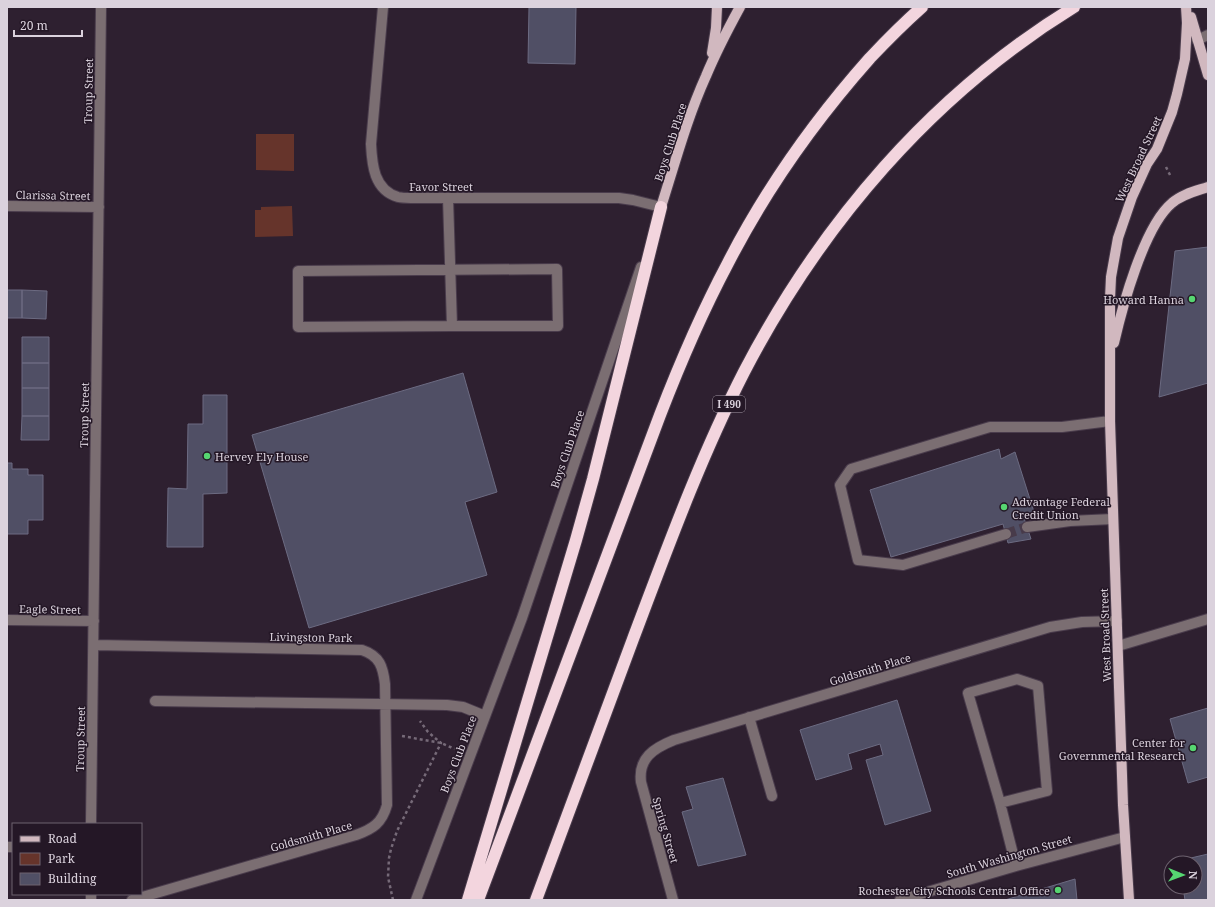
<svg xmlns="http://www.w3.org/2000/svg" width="1215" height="907" font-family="'Noto Serif',serif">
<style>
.green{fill:#66342b}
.building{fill:#504f65;stroke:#6c6b82}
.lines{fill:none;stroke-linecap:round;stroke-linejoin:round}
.minor-tunnel{stroke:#483b4a;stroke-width:10;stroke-dasharray:10 5;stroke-linecap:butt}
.minor-casing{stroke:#4a3c4c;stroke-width:12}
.major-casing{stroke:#4a3c4c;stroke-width:12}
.highway-casing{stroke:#4a3c4c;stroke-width:14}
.path{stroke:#766a78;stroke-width:2.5;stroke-dasharray:3 3;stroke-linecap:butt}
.minor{stroke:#7b6e72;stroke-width:10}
.major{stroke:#d1b8bf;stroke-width:10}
.highway{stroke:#f3d5de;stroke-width:12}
.poi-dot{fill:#56d671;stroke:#241726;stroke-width:1.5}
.labels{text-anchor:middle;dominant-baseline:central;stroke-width:3;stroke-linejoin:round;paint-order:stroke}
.shield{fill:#241726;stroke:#a49aa6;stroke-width:1}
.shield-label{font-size:10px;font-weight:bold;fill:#dbd2dd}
.street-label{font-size:11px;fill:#dbd2dd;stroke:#241726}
.poi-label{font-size:11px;fill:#dbd2dd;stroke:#241726;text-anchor:end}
</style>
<rect width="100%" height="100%" fill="#2e2030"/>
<path class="green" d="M256,134H294V171L256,170Z
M292,206L293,236L255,237V210H261V207Z"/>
<path class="building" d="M529,7H576L575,64L528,63Z
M1208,247V383L1159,397L1175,251Z
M7,290H22V318H7Z
M22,290L47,291L46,319L22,318Z
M22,337H49V363H22Z
M22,363H49V388H22Z
M463,373L497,492L465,502L487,575L309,628L252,435Z
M22,388H49V416H22Z
M203,395H227V493L203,494V547H167L168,488L187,489L188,424H203Z
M22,416H49V440H21Z
M999,449L1001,459L1015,452L1035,515L1024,518L1031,539L1008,543L1003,524L891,557L870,490Z
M7,463H12V469H28V475H43V520H28V534H7Z
M897,700L931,811L885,825L866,760L883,755L880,744L848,754L852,769L816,780L800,730Z
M1208,708V777L1188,783L1170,719Z
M723,778L746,855L698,866L682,812L693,809L686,787Z
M1208,854V900H1185L1183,887H1195V863H1179L1178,861Z
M1075,879L1077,900H1005Z"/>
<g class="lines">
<path class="minor-tunnel" d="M1006,534L1027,527"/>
<defs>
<path id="minor" d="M383,7L371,144C372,165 374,190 398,197C402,198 407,198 411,198H619L633,200L661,207L659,214
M1197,40L1208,35
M448,198L452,326L298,327V271L557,269L558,326H452
M7,206L99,207
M1027,527L1070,521L1113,519
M1006,534L903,565L858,560L840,485L851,469L990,427H1062L1110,421
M7,620L94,621
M94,645L362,650C380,656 383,667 385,684L387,805C382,823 373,829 356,835L132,900
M1118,646L1208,619
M155,701L447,705L463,707L485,716
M749,717L772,796
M1000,803L1047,791L1038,686L1017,679L968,693L1000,803L1016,866
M91,824L101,7
M7,847H13
M91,900V894
M416,900L522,618L641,267
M673,900L641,782C638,758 654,748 674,740L1050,627L1082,622L1117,621
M900,900L1016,866L1125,837"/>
<path id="major" d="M1191,17L1208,75
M712,53L716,28L717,7
M661,207C675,163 687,118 706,76C716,52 728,29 740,7
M1114,343C1122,308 1144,226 1172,203C1182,194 1196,191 1208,187
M1129,900L1123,805L1110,421V299L1111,277L1118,238L1132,197L1147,164L1157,149L1172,112L1177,94L1185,59L1187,23L1186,7"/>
<path id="highway" d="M468,900L576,540L593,479L661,207
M478,900L660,415C680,363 702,312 728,263C766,189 815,120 870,58C887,40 904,23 922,7
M536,900C568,813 601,726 633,639C667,549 700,458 744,372C821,224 931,95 1074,7"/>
</defs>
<use href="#minor" class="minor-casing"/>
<use href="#major" class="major-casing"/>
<use href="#highway" class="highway-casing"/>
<path class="path" d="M1166,167L1171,177
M402,736L441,743L455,749
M393,900L388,877L389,858L391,849L397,831L441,743L428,732L420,721"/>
<use href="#minor" class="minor"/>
<use href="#major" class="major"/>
<use href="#highway" class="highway"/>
</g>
<g class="poi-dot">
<circle cx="1192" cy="299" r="4"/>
<circle cx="207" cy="456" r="4"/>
<circle cx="1004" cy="507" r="4"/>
<circle cx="1193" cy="748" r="4"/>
<circle cx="1058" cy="890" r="4"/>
</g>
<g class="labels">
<rect class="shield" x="713" y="396" width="32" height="16" rx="3"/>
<g class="shield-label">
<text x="729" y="404">I 490</text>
</g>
<g class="street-label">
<text transform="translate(88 91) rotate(-89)">Troup Street</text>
<text transform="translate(670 142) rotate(-72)">Boys Club Place</text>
<text transform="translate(1138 159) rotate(-65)">West Broad Street</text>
<text x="441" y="186">Favor Street</text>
<text transform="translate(53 195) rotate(1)">Clarissa Street</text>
<text transform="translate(84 415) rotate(-89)">Troup Street</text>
<text transform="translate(567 449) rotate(-71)">Boys Club Place</text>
<text transform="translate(50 609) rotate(1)">Eagle Street</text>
<text transform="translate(1105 635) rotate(-92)">West Broad Street</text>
<text transform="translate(311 637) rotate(1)">Livingston Park</text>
<text transform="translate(870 669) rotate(-17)">Goldsmith Place</text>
<text transform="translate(80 739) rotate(-89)">Troup Street</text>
<text transform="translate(458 754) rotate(-69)">Boys Club Place</text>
<text transform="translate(666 830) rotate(74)">Spring Street</text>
<text transform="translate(311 836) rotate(-16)">Goldsmith Place</text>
<text transform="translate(1009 856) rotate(-16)">South Washington Street</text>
</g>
<g class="poi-label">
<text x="1184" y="299">Howard Hanna</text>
<text x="215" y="456" text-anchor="start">Hervey Ely House</text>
<text x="1012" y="501" text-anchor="start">Advantage Federal<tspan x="1012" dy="13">Credit Union</tspan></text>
<text x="1185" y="742">Center for<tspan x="1185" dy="13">Governmental Research</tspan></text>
<text x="1050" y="890">Rochester City Schools Central Office</text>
</g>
</g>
<rect width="1215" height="907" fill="none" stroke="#dbd2dd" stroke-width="16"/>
<rect x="12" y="823" width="130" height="72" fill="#241726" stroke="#6d626f"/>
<rect x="20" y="836" width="20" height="6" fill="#d1b8bf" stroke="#6d626f"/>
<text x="48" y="843" font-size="12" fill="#dbd2dd">Road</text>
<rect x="20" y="853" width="20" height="12" fill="#66342b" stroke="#6d626f"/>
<text x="48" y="863" font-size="12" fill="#dbd2dd">Park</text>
<rect x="20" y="873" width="20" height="12" fill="#504f65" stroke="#6d626f"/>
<text x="48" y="883" font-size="12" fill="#dbd2dd">Building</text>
<g transform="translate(1183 875) rotate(91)"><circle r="19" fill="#241726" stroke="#6d626f"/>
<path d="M0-3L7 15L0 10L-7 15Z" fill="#56d671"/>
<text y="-6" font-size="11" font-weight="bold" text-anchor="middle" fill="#dbd2dd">N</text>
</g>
<path d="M14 30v6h68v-6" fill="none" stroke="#dbd2dd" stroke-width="2"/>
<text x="20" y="30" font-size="12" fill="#dbd2dd" stroke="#241726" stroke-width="3" paint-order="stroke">20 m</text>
</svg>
